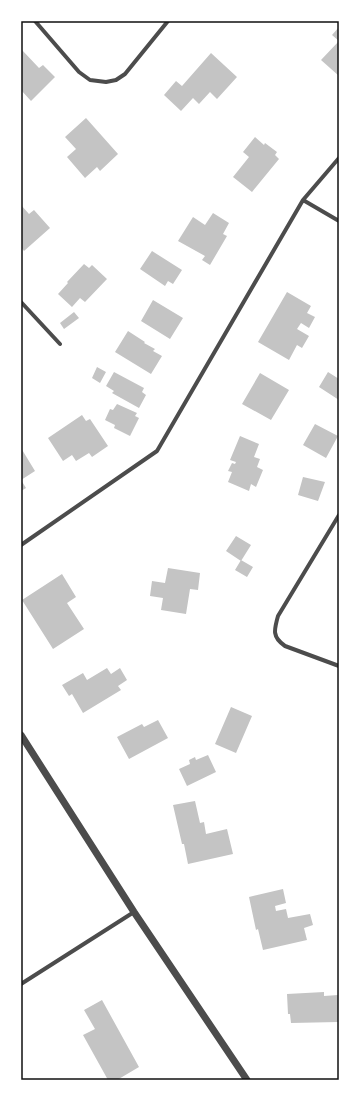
<svg xmlns="http://www.w3.org/2000/svg" width="360" height="1101" font-family="'Noto Sans',sans-serif">
<style>
.building{fill:#c4c4c4}
.lines{fill:none;stroke-linecap:round;stroke-linejoin:round}
.minor{stroke:#4c4c4c;stroke-width:4}
.tertiary{stroke:#4c4c4c;stroke-width:7}
.neatline{fill:none;stroke:#111;stroke-width:1.5}
</style>
<rect width="100%" height="100%" fill="#fff"/>
<path class="building" d="M339,27V76L321,60L339,41L332,35Z
M22,50L39,68L43,65L55,77L31,101L21,90V51Z
M211,53L237,77L217,99L210,92L199,104L193,98L181,111L164,95L176,81L182,86Z
M86,118L118,154L100,171L97,167L85,178L67,157L76,149L65,137Z
M255,137L264,145L265,143L277,152L275,155L279,159L252,192L233,177L249,157L243,152Z
M21,205L29,214L34,210L50,228L24,251L21,247Z
M213,213L229,223L223,234L227,236L210,265L202,260L205,256L178,241L193,217L205,225Z
M152,251L182,270L173,284L168,281L165,286L140,269Z
M84,264L89,268L92,265L107,279L85,302L80,298L72,307L58,294L68,283L67,282Z
M287,292L311,306L307,313L315,317L309,328L301,323L297,329L309,336L302,348L297,345L289,360L258,342Z
M153,300L183,318L170,339L141,321Z
M74,312L79,318L64,329L60,323Z
M128,331L145,342L144,343L155,349L153,351L162,356L151,374L115,352Z
M97,367L106,372L100,383L92,378Z
M114,372L144,388L142,392L146,395L139,408L112,393L114,391L106,386Z
M328,372L339,379V400L319,387Z
M260,373L289,390L271,420L242,404Z
M117,404L137,413L135,416L139,418L130,436L114,428L115,425L105,420L110,409L113,410Z
M82,415L86,421L90,419L108,446L92,457L89,453L76,461L72,455L63,461L48,438Z
M315,424L338,436L326,458L303,445Z
M240,436L259,444L254,457L260,459L257,467L263,470L256,487L251,484L249,491L228,482L232,472L228,471L232,463L235,464L236,462L230,460Z
M21,448L35,471L21,480L26,488L21,491Z
M303,477L325,482L318,501L298,495Z
M236,536L251,545L241,561L226,551Z
M241,560L253,567L247,577L235,570Z
M168,568L200,573L198,590L190,589L186,614L161,610L163,598L150,596L152,581L165,583Z
M62,574L76,597L67,603L84,629L53,649L22,600Z
M107,668L111,674L120,668L127,680L118,686L121,690L83,713L72,694L69,696L62,685L83,673L87,680Z
M231,707L252,716L236,753L215,744Z
M158,720L168,738L129,759L117,737L142,724L144,727Z
M208,755L216,772L187,786L179,769L190,764L189,760L195,757L196,760Z
M195,801L200,823L204,822L206,834L227,829L233,854L188,864L184,844H182L173,805Z
M283,889L286,903L275,906L276,911L286,909L288,918L310,914L313,925L304,928L307,940L263,950L258,929L256,930L249,897Z
M324,992V996L338,995L339,1011H338V1022L291,1023L290,1014H288L287,994Z
M102,1000L139,1067L117,1080H108L83,1035L95,1029L84,1010Z"/>
<g class="lines">
<path class="minor" d="M35,21L79,72L90,80L106,82L116,80L125,74L168,21
M303,200L339,221
M21,302L60,344
M339,515L278,616C274,630 272,637 285,646L339,666
M21,545L157,451L303,200L339,158
M21,984L134,912"/>
<path class="tertiary" d="M21,735L134,912L247,1080"/>
</g>
<rect width="360" height="1101" fill="none" stroke="#ffffff" stroke-width="44"/>
<rect x="22" y="22" width="316" height="1057" class="neatline"/>
</svg>
